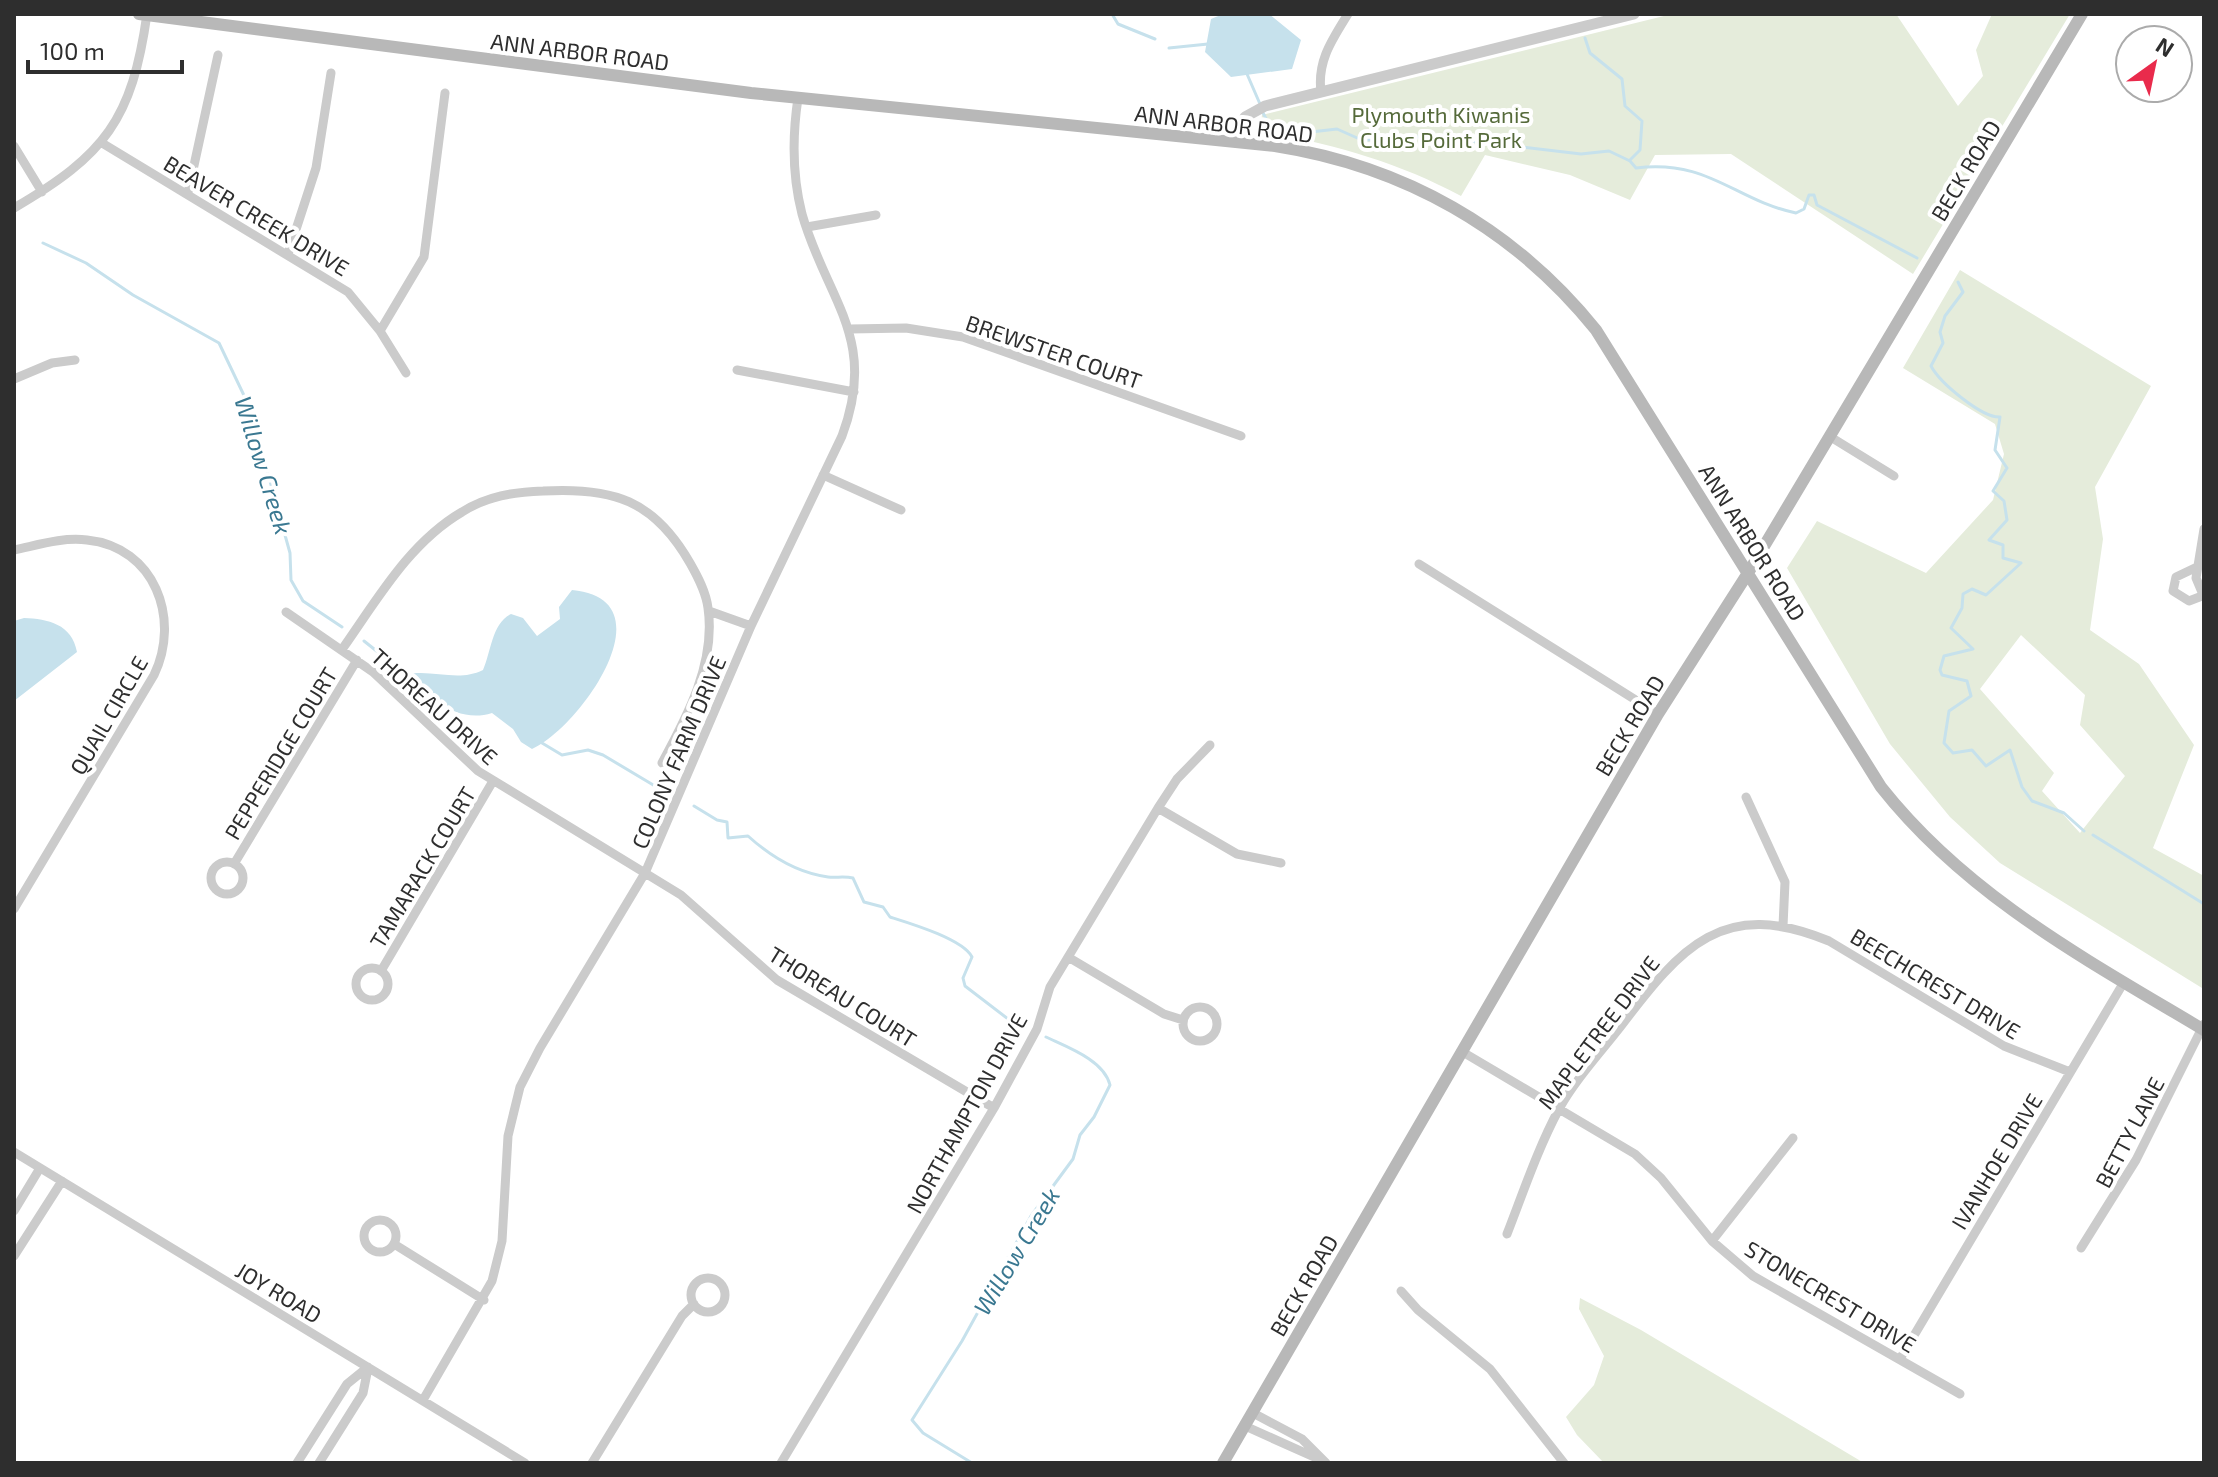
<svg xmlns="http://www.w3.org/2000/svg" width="2218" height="1477" font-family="'Exo 2',sans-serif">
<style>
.green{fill:#e5ecdb;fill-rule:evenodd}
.water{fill:#c6e1ec}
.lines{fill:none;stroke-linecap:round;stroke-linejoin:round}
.stream{stroke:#c6e1ec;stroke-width:3}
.minor{stroke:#cbcbcb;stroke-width:9}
.tertiary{stroke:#cbcbcb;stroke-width:11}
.secondary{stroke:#b8b8b8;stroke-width:12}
.labels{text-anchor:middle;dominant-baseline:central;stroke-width:8;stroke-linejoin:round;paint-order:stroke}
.street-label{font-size:22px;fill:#2e2e2e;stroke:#fff}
.park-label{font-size:22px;fill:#556a3a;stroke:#fff}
.water-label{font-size:24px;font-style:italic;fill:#3a7891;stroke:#fff}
</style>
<rect width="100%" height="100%" fill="#fff"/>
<path class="green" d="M1672,14H1896L1958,106L1983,76L1976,50L1992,14H2070L1913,274L1731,154L1655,155L1630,200L1570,175L1485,155L1461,196C1398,162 1335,145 1264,131L1260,127L1262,115Z
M1960,270L2151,386L2095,487L2103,539L2090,630L2139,664L2194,745L2153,848L2204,876L2202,988L2000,863L1950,817L1890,744L1787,568L1817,521L1926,573L1993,500L2004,454L1995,424L1903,368ZM2021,635L2085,695L2080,725L2125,776L2080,833L2042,791L2054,773L1980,689Z
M1580,1298L1641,1330L1864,1463H1604L1577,1435L1566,1417L1594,1385L1604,1356L1579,1309Z"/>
<path class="water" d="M1223,14H1269L1301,40L1292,69L1231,77L1205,52L1211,19Z
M572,590C671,599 580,728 532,749L521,742L513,729L492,713C457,724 429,697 404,675C431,668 457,683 483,670C491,652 492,623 511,614L523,618L537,636L560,619L559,607Z
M24,618C48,619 72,624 77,652L14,701V621Z"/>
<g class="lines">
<path class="stream" d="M1112,14L1118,24L1155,39
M1585,38L1590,53L1622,79L1625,106L1642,121L1640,150L1630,160
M1169,48L1208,44
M1247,74L1260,104
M1262,111L1271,128L1311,132L1337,129L1364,141L1381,136L1436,137L1581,154L1609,151L1630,161L1636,168C1709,159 1734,200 1796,213L1804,209L1809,195H1814L1817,205L1917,258
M43,243L86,263L133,295L219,343L249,406L290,553L291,580L303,601L342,627
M1958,282L1963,292L1945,316L1940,332L1943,343L1931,366C1940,383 1982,418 2000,417L1995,450L2007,468L1993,491L2004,501L2007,520L1989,540L2003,545V558L2021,563L1986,595L1972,589L1963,594L1962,608L1951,628L1973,649L1944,656L1940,670L1942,675L1967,681L1971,696L1949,711L1944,743L1953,753L1972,750L1986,766L2010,750L2022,787L2032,801L2064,813L2084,831
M364,641L408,676
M542,743L562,755L588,750L603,755L665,792
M694,806L717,820L727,822L728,838L748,836C770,856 798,873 828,877C836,878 844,876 853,878L864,902L883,907L890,917C909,923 963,939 972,957L963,978L965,986L1012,1022L1025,1027
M2093,835L2204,904
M972,1463L923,1433L912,1420L962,1341L1031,1216L1073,1159L1080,1135L1094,1117L1110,1085C1104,1060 1067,1047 1046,1037"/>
<path class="minor" d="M1321,92C1317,61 1332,40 1348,14
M102,143L348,292L380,331L406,373
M14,146L42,192
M188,193L218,55
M14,208C105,155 132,120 147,14
M807,227L876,215
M288,254L316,168L331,73
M850,329L906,328L963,337L1241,436
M380,331L424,257L445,93
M737,370L854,392
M14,379L52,363L75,360
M1829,436L1894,476
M823,475L901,510
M2204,529L2196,578L2204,597
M14,550C38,545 62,537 87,540C155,547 181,619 154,675L14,909
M1419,564L1658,714
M2197,567L2176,577L2173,591L2189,601L2202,596
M709,611L751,626
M286,612L373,672L478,771L681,895L777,980L994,1108
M343,648C377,600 409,543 462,512C487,496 514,492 543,491C613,487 654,500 690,563C698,577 706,592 708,608C716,663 687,717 662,763
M1746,797L1785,882L1783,926
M1158,808L1237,854L1281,863
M211 878a16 16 0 1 1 32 0a16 16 0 1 1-32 0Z
M234,864L357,660
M1068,957L1164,1014L1183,1020
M356 984a16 16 0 1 1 32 0a16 16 0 1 1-32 0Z
M381,971L493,781
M1183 1024a17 17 0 1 1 34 0a17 17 0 1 1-34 0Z
M1461,1051L1635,1154L1661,1178L1712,1241L1753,1276L1960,1394
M14,1152L525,1463
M14,1211L40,1168
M364 1236a16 16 0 1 1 32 0a16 16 0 1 1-32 0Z
M1507,1234C1523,1193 1538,1148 1559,1109C1575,1080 1600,1053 1621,1026C1681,947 1723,897 1829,941L2004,1046L2070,1072
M1712,1241L1793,1138
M394,1244L484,1300
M2081,1248L2136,1160L2204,1024
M14,1256L62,1181
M691 1295a17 17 0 1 1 34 0a17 17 0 1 1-34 0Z
M1401,1291L1418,1310L1490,1369L1564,1463
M1900,1359L2124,982
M423,1400L492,1281L502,1241L508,1136L520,1087L540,1048L645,873L751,626L842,436C879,338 826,299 802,214C792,175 792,138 798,98
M1253,1413L1302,1439L1326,1463
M1245,1426L1323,1461
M297,1463L347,1384L368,1367
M319,1463L363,1393L368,1368
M592,1463L682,1316L694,1304
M781,1463L994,1108L1037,1029L1050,987L1158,808L1177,779L1210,745"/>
<path class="tertiary" d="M1238,142L1245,117L1265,106L1634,14"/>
<path class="secondary" d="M139,14L751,93L1275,146C1403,166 1514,228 1596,330L1881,787C1967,896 2087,960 2204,1030
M1223,1463L1658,714L1748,573L2082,14"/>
</g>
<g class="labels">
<g class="street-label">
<text transform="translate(580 51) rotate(7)">ANN ARBOR ROAD</text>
<text transform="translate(1224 123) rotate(7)">ANN ARBOR ROAD</text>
<text transform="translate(1965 170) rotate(-59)">BECK ROAD</text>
<text transform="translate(257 215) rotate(31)">BEAVER CREEK DRIVE</text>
<text transform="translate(1054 351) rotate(19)">BREWSTER COURT</text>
<text transform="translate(1753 542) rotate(58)">ANN ARBOR ROAD</text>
<text transform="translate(435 706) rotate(42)">THOREAU DRIVE</text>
<text transform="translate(108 715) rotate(-60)">QUAIL CIRCLE</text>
<text transform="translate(1629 725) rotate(-59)">BECK ROAD</text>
<text transform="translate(678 752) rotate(-67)">COLONY FARM DRIVE</text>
<text transform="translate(280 753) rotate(-59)">PEPPERIDGE COURT</text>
<text transform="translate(422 867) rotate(-59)">TAMARACK COURT</text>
<text transform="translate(1936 983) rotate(31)">BEECHCREST DRIVE</text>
<text transform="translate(843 996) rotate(32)">THOREAU COURT</text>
<text transform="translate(1598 1032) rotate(-53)">MAPLETREE DRIVE</text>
<text transform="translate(966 1113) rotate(-61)">NORTHAMPTON DRIVE</text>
<text transform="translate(2129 1132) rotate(-62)">BETTY LANE</text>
<text transform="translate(1996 1161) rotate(-59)">IVANHOE DRIVE</text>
<text transform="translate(1303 1285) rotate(-60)">BECK ROAD</text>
<text transform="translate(279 1292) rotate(31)">JOY ROAD</text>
<text transform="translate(1831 1296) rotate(31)">STONECREST DRIVE</text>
</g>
<g class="park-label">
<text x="1441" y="114">Plymouth Kiwanis<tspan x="1441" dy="25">Clubs Point Park</tspan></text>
</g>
<g class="water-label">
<text transform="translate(264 465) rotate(73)">Willow Creek</text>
<text transform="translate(1016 1251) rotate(-59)">Willow Creek</text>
</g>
</g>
<rect width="2218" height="1477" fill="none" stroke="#2e2e2e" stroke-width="32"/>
<g transform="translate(2154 64) rotate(33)"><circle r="38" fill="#ffffff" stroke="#ababab" stroke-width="2"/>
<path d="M0-6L14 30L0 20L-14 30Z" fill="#e92b4c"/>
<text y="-12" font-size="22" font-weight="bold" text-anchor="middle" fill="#2e2e2e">N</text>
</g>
<path d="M28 60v12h154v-12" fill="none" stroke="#2e2e2e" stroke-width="4"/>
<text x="40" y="60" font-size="24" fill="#2e2e2e" stroke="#ffffff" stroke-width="6" paint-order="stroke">100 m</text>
</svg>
